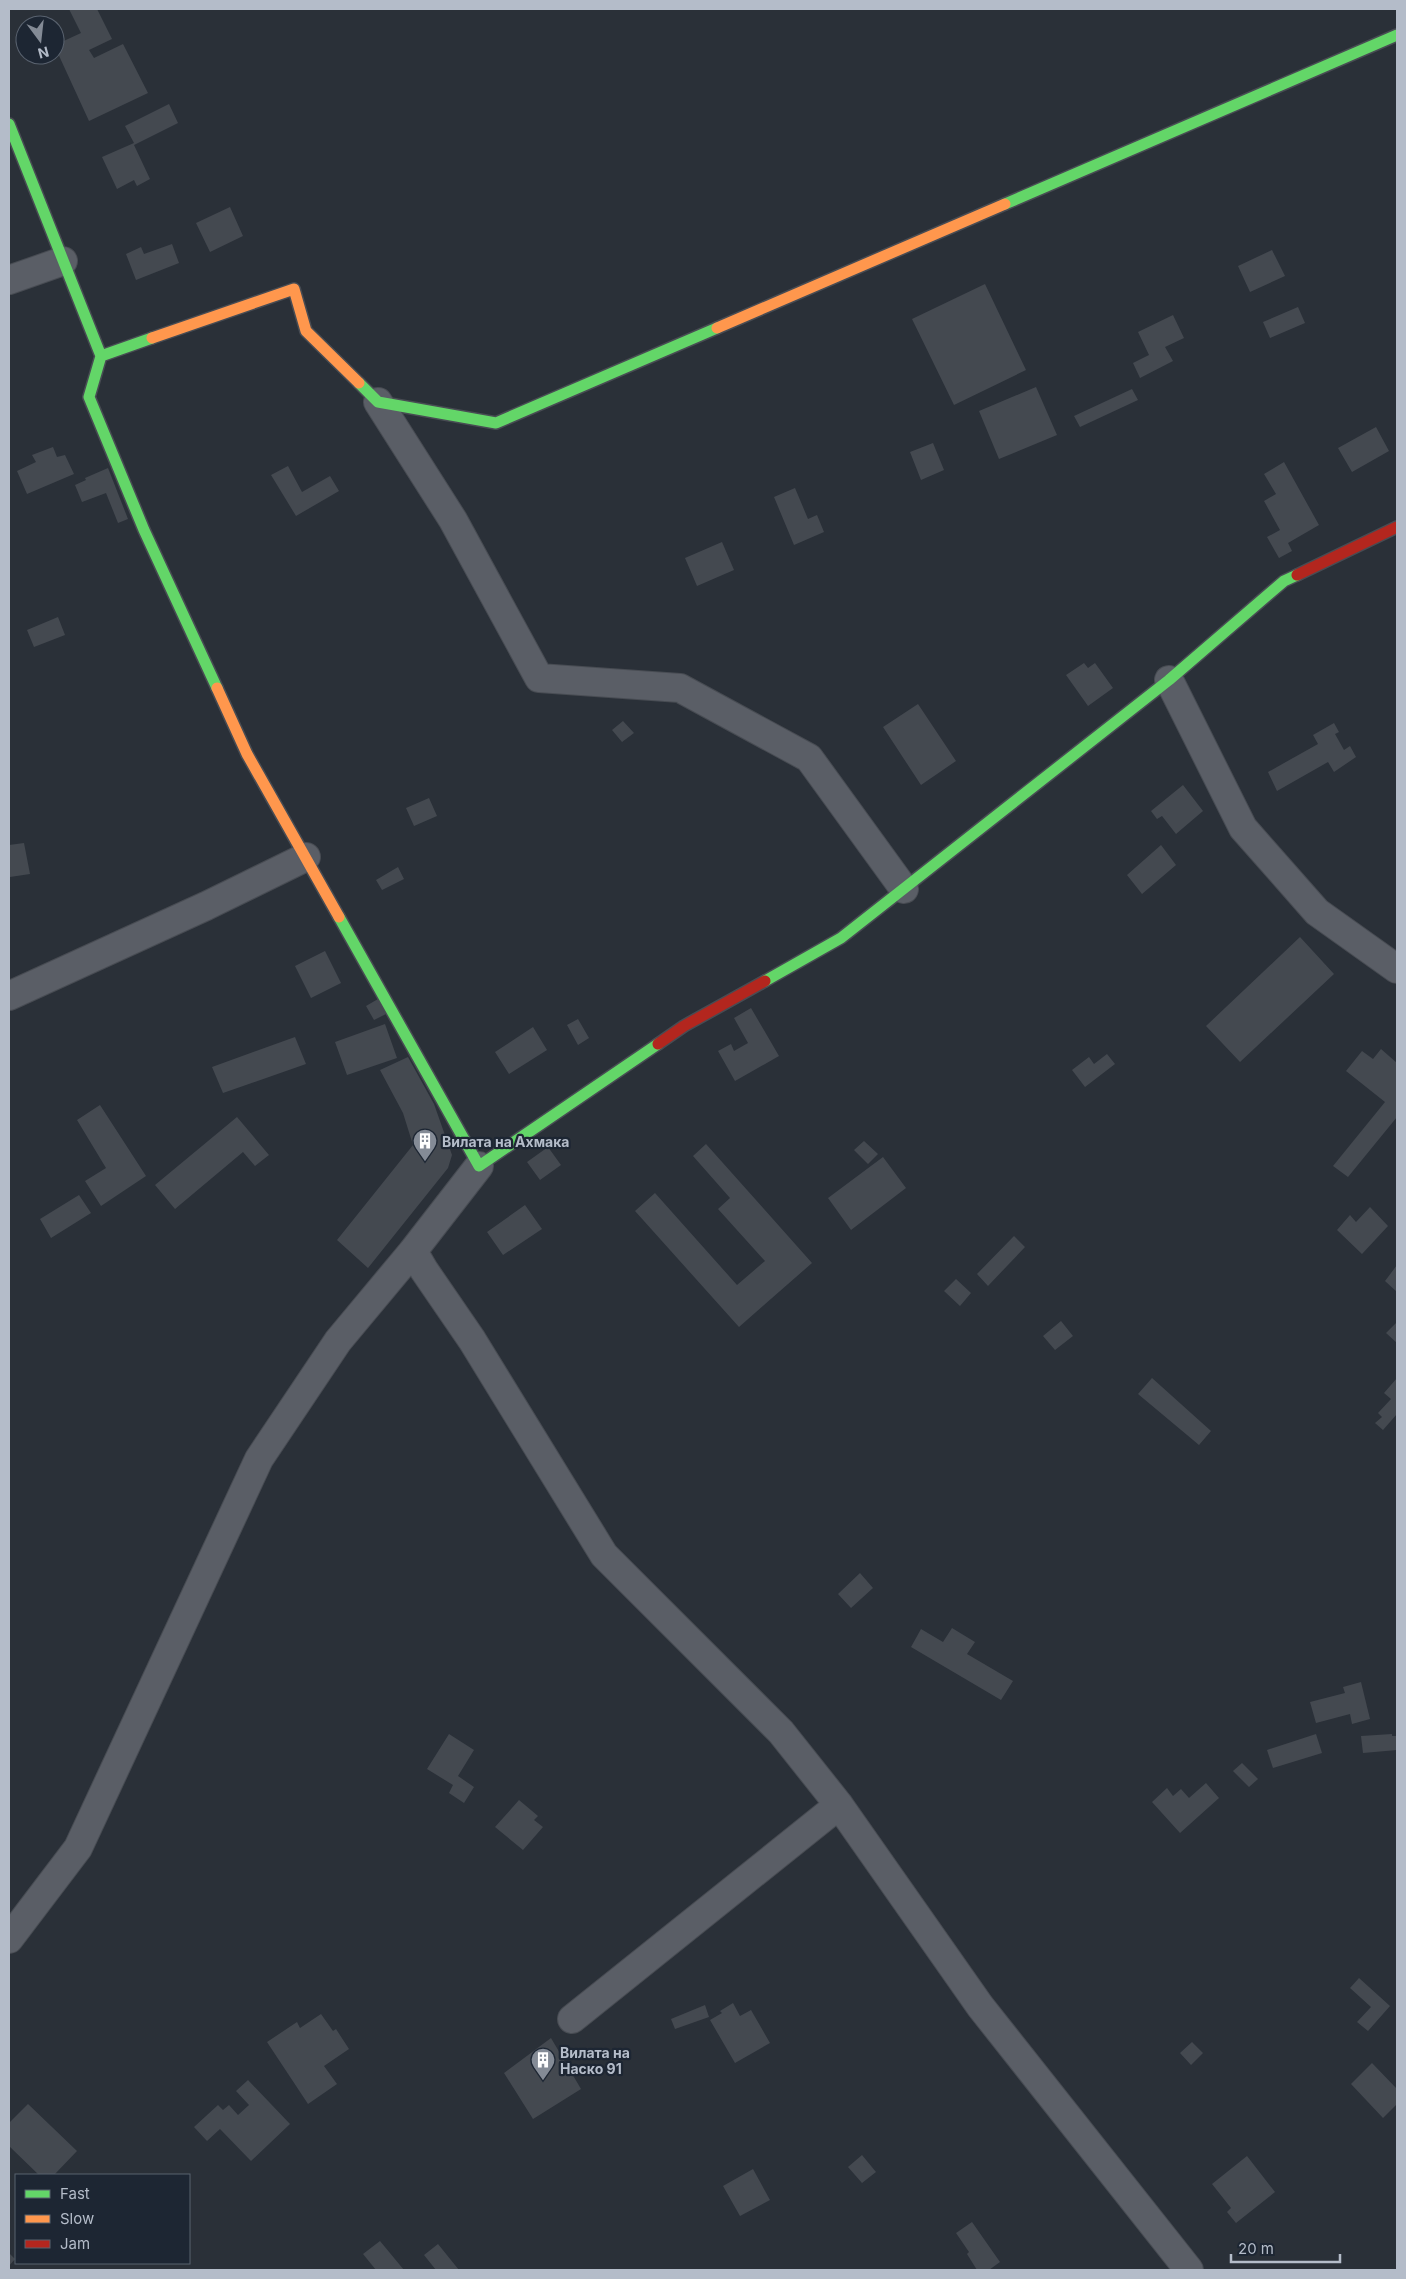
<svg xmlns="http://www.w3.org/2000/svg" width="1406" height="2279" font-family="Inter,sans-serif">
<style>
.building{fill:#444950}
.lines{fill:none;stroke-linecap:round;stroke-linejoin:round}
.street-casing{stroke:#484c53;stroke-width:30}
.fast-casing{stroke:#484c53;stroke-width:14}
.slow-casing{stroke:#484c53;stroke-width:14}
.jam-casing{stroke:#484c53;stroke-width:14}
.street{stroke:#5a5e66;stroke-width:28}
.fast{stroke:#63d668;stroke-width:11}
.slow{stroke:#ff974d;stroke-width:11}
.jam{stroke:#b3261e;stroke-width:11}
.labels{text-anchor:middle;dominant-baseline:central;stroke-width:4.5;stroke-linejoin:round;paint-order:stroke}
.poi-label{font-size:14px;font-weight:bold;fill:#b4bcc9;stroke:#1d2633;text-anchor:start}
</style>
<rect width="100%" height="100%" fill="#2a3038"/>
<path class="building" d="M69,9H97L112,39L89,50L94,58L123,44L148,93L89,121L55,47V45L81,33Z
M169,104L178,123L134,145L150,179L137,186L134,180L117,189L102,157L134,143L125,126Z
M230,207L243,236L210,252L196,223Z
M172,244L179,263L136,280L126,254L141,247L144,254Z
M1272,250L1285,276L1250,292L1238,266Z
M985,284L1026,370L954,405L912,319Z
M1298,307L1305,323L1270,338L1263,322Z
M1173,315L1184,338L1165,347L1173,361L1140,378L1133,363L1149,355L1138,332Z
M1036,387L1057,435L999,459L979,411Z
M1132,389L1138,400L1080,427L1074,416Z
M1376,427L1389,451L1352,472L1338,448Z
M933,443L944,470L921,480L910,452Z
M53,447L57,457L65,455L74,474L27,494L17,471L36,462L32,455Z
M1284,462L1319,525L1288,543L1292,551L1279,558L1267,537L1280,530L1264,501L1276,494L1264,474Z
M288,466L302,492L330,476L339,491L296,516L271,475Z
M108,468L128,519L118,523L106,493L82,502L75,485L86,480L85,478Z
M795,488L808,519L817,515L824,532L794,545L774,497Z
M722,542L734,570L697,586L685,558Z
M58,617L65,635L34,647L27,630Z
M1084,663L1088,668L1095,663L1113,688L1088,706L1066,675Z
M918,704L956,761L921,785L883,727Z
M623,721L634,733L622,742L612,730Z
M1334,723L1339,732L1335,734L1344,750L1350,746L1356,757L1334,772L1328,762L1277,791L1268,772L1318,744L1313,735Z
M1183,785L1203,811L1176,834L1162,816L1157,819L1151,811Z
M429,798L437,816L414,826L406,808Z
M24,843L30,874L10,877L9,845Z
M1161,845L1176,865L1142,894L1127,875Z
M398,867L404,879L382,890L376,880Z
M1300,937L1334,974L1240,1062L1206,1026Z
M325,951L341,983L311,998L295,966Z
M378,999L386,1014L374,1020L366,1006Z
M751,1008L779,1056L735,1081L718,1051L731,1044L734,1051L748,1043L734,1018Z
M578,1019L589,1038L578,1045L567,1025Z
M385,1024L397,1058L347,1075L335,1042Z
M533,1027L547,1050L509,1074L495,1052Z
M295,1037L306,1064L223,1093L212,1067Z
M1381,1049L1397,1063V1117L1348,1177L1333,1166L1385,1102L1346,1071L1362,1051L1373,1059Z
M1107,1054L1115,1064L1085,1087L1072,1070L1089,1057L1094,1064Z
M408,1057L434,1104L452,1155L448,1168L368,1268L337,1240L413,1145L403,1113L380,1070Z
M100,1105L146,1176L101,1206L85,1181L106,1168L77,1120Z
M237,1117L269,1155L255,1166L243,1152L175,1209L155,1185Z
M864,1141L878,1154L868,1164L854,1150Z
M706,1144L812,1263L739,1327L635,1211L655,1193L737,1285L765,1261L718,1209L730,1198L693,1156Z
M548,1147L561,1165L540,1180L527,1162Z
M883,1157L906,1188L851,1230L828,1198Z
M79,1195L91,1213L51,1238L40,1219Z
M525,1205L542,1229L503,1255L487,1232Z
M1370,1207L1388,1226L1362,1254L1337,1230L1350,1215L1356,1222Z
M1014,1236L1025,1247L988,1286L977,1274Z
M1397,1265V1292L1385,1281Z
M956,1279L971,1293L960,1306L944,1291Z
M1061,1321L1073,1336L1055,1350L1043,1336Z
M1397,1322V1343L1386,1333Z
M1152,1378L1211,1431L1199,1445L1138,1394Z
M1397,1378V1414L1383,1430L1375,1423L1382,1417L1378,1413L1391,1399L1384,1393Z
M860,1573L873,1588L851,1608L838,1594Z
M952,1628L975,1642L967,1654L1013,1681L1001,1700L911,1647L921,1629L943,1642Z
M1361,1682L1370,1719L1352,1724L1350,1714L1316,1723L1310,1702L1345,1693L1343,1687Z
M449,1734L474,1750L458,1776L474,1787L464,1803L449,1793L453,1785L427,1769Z
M1316,1734L1322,1753L1273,1768L1267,1750Z
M1392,1734V1736H1397V1750L1363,1753L1361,1736Z
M1242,1763L1258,1779L1249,1787L1233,1771Z
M1206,1783L1219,1798L1180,1833L1152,1802L1167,1788L1173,1796L1181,1789L1189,1798Z
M519,1800L538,1816L534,1820L543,1827L523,1850L495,1827Z
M1359,1978L1390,2006L1368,2031L1357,2022L1371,2007L1350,1988Z
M733,2003L740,2016L751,2010L770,2043L735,2063L710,2020L722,2013L720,2011Z
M705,2005L709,2017L675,2029L671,2019Z
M321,2014L333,2031L336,2029L349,2049L324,2066L337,2084L308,2104L267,2042L297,2022L300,2028Z
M551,2038L581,2089L533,2119L504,2073Z
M1192,2042L1203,2053L1191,2065L1180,2053Z
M1372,2063L1397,2089V2104L1383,2118L1351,2084Z
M248,2080L290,2124L251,2161L220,2129L207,2141L194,2127L218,2105L223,2110L229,2105L238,2115L249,2105L236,2091Z
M28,2104L77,2151L54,2175H39L9,2146V2123Z
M862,2155L876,2172L862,2183L848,2167Z
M1247,2156L1275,2192L1236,2223L1227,2212L1231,2208L1212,2184Z
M753,2169L770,2200L740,2216L723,2186Z
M972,2222L1000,2262L989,2270H977L967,2254L969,2252L956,2233Z
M380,2241L404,2270H376L363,2254Z
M438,2244L459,2270H436L424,2255Z
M9,2253L15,2259L9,2266Z"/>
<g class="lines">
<defs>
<path id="street" d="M9,280L63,261
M378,402L453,520L539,678L680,688L809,758L904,889
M1169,680L1243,828L1317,912L1397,969
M9,996L206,906L306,857
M413,1251L424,1270L472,1340L604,1555L781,1732L839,1805L980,2006L1189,2270
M9,1939L78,1848L259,1459L338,1341L413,1251L479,1166
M572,2019L839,1805"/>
<path id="fast" d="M9,124L101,356L152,338
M1005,204L1397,35
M101,356L89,397L144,530L217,688
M359,383L378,402L496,423L717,328
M339,917L479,1166L658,1044
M765,981L841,938L1169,680L1284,581L1297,575"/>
<path id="slow" d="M717,328L1005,204
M152,338L294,289L306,331L359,383
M217,688L247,754L339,917"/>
<path id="jam" d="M1297,575L1397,527
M658,1044L684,1026L765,981"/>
</defs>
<use href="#street" class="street-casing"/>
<use href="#fast" class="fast-casing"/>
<use href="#slow" class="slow-casing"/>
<use href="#jam" class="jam-casing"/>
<use href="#street" class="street"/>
<use href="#fast" class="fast"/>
<use href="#slow" class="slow"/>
<use href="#jam" class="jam"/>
</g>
<defs>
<symbol id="building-pin" viewBox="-11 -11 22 30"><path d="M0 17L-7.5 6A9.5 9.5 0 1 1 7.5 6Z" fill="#848b96" stroke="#1d2633"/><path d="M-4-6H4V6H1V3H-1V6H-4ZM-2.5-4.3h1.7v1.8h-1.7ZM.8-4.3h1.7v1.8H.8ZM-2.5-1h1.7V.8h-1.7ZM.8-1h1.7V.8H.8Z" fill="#fff"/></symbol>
</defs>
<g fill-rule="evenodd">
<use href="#building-pin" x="411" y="1127" width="28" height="38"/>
<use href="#building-pin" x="529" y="2046" width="28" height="38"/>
</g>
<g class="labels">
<g class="poi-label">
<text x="442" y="1141">Вилата на Ахмака</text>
<text x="560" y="2052">Вилата на<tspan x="560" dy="16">Наско 91</tspan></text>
</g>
</g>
<rect width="1406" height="2279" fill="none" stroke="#b4bcc9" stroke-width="20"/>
<rect x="15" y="2174" width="175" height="90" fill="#1d2633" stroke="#59626f"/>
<rect x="25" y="2190" width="25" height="8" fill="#63d668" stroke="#59626f"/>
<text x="60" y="2199" font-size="15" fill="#b4bcc9">Fast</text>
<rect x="25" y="2215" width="25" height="8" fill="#ff974d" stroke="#59626f"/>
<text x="60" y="2224" font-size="15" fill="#b4bcc9">Slow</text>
<rect x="25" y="2240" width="25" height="8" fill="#b3261e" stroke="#59626f"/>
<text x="60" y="2249" font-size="15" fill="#b4bcc9">Jam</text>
<g transform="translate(40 40) rotate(165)"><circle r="24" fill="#1d2633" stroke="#59626f"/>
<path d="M0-4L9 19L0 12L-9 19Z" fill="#848b96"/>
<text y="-8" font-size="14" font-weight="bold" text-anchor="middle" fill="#b4bcc9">N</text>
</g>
<path d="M1231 2254v8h109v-8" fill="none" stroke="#b4bcc9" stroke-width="2.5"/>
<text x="1238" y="2254" font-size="15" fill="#b4bcc9" stroke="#1d2633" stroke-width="4" paint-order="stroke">20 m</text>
</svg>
